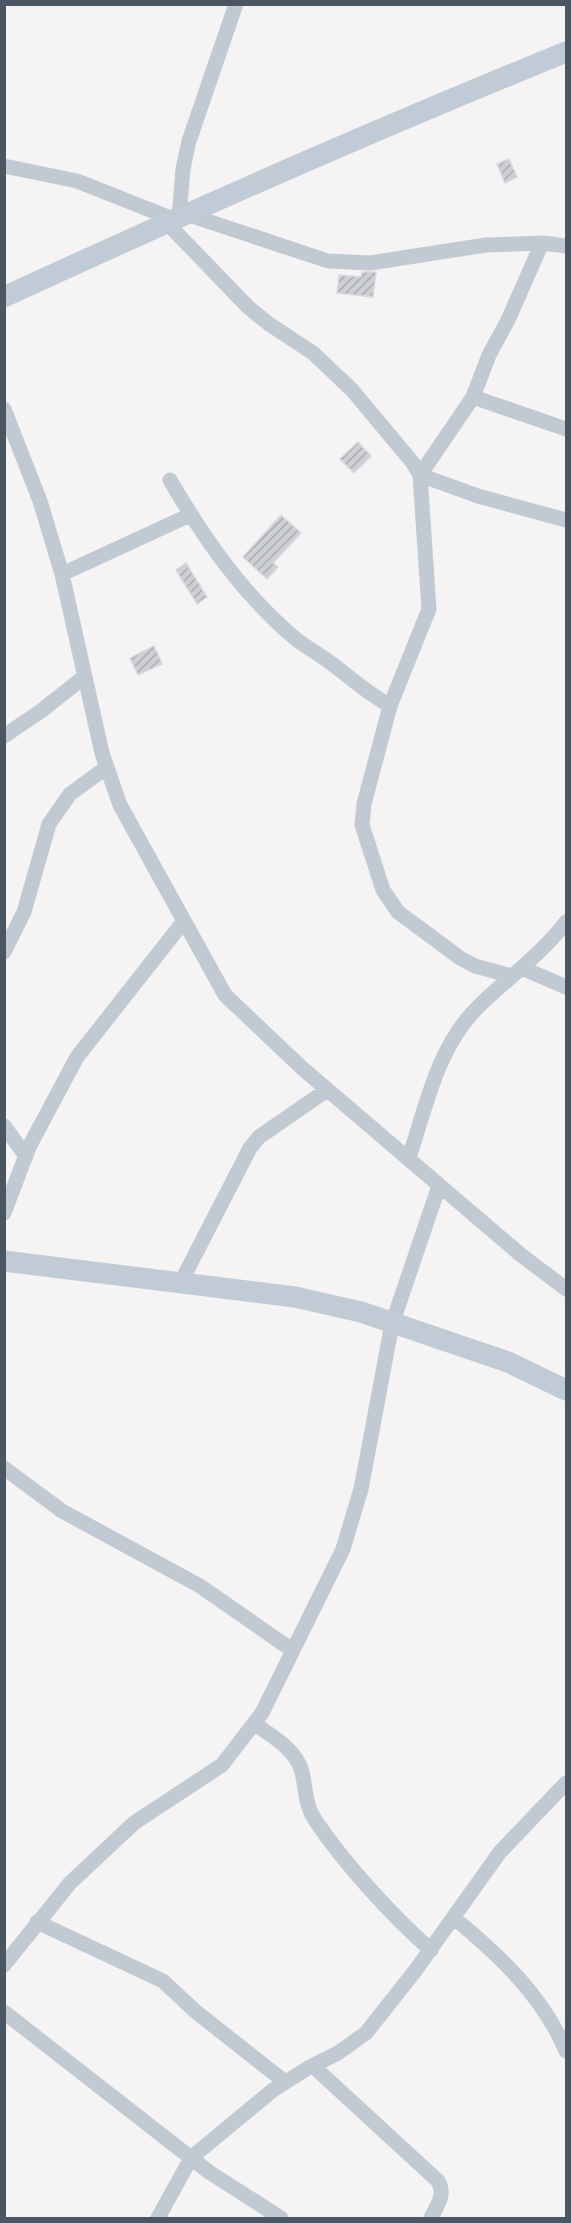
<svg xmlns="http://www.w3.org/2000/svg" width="571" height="2223" font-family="'Sofia Sans Condensed',sans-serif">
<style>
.building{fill:url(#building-hatch);stroke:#d7d9de;stroke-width:1.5}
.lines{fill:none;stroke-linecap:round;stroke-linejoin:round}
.street{stroke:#c1cad2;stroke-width:15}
.secondary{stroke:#c1cbd6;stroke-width:21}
</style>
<defs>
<pattern id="building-hatch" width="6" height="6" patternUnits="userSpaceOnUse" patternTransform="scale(1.5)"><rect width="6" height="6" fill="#cdcfd5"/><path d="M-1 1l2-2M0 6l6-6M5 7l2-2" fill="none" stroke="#a8abb0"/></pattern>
</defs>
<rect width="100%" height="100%" fill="#f5f3f3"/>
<path class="building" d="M509,159L517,177L505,183L497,164Z
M362,272H376L373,297L337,293L339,275L361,277Z
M358,442L371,456L354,473L340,459Z
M281,515L301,533L273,563L278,567L267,579L243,557Z
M186,563L207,597L197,604L176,570Z
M154,646L162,664L138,675L130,658Z"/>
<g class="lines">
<path class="street" d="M4,166L77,181L173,219
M186,214L328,261L370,263L486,245L542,243L566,246
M179,217L183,169L189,141L236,4
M166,222L248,307L269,324L313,353L352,390L413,463L420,475L429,609L390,706L364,804L362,825L383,890L398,912L460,958L475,966L512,976
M473,397L566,429
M4,409L40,501L62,574L102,753L120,805L225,995L302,1068L521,1255L566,1289
M420,475L473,397L489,355L508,320L542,243
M420,475L478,496L566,520
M170,480C205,540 243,595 297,640C308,648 320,655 331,663C352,679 366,692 390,706
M62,574L190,515
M4,736L41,711L84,677
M4,952L24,912L49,824L70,794L107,767
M522,968L566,987
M4,1126L26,1156
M409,1158C426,1107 437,1048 477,1008C506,979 541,955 566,922
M4,1213L29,1147L77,1057L184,921
M181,1282L250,1148L259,1137L327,1090
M4,1468L62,1511L200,1586L292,1650
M255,1724C273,1737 296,1749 302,1772C306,1789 305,1805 315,1820C344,1863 392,1916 431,1950
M454,1918C499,1955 543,1996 566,2051
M37,1922L163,1981L195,2011L285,2082
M4,1965L70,1883L134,1823L222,1765L262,1713L343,1549L361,1489L392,1324L439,1186
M4,2012L209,2172L281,2218
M313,2066L438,2181C446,2195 437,2205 431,2218
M158,2218L191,2158L273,2090L308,2068L338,2053L366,2033L415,1971L500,1852L566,1783"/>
<path class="secondary" d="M4,297C190,211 377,129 566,52
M4,1261L295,1297L361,1312L508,1362L566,1390"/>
</g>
<rect width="571" height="2223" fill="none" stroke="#4a5661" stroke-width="12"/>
</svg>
